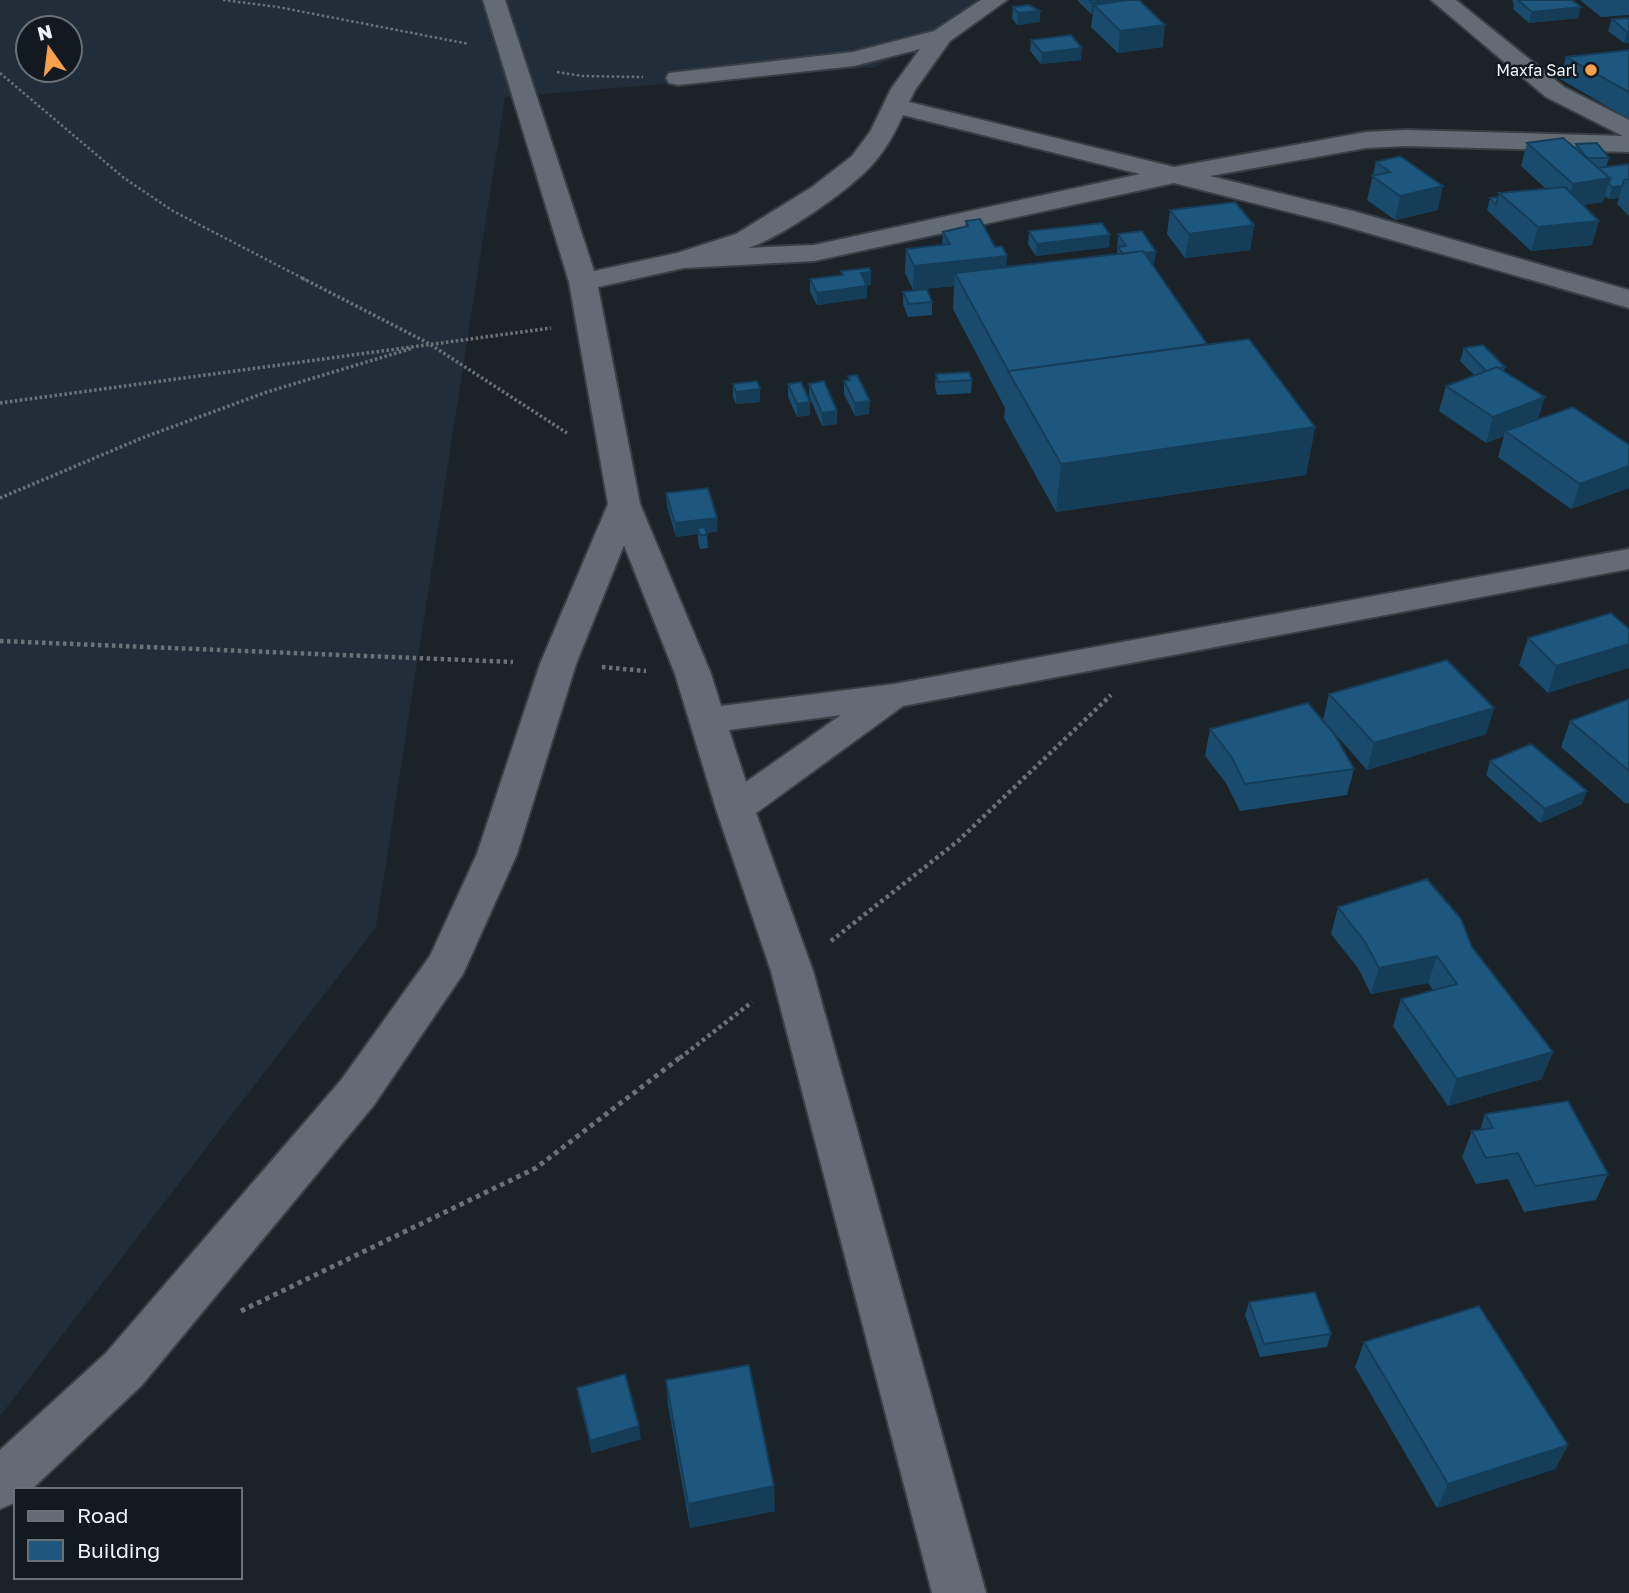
<svg xmlns="http://www.w3.org/2000/svg" width="1629" height="1593" font-family="'Golos Text',sans-serif">
<style>
.built{fill:#212e39;fill-rule:evenodd}
.lines{fill:none;stroke-linecap:round;stroke-linejoin:round}
.minor-casing{stroke:#393f44;stroke-width:4}
.path-far3{stroke:#6a7277;stroke-width:2.5;stroke-dasharray:2.5 2.5;stroke-linecap:butt}
.path-far2{stroke:#6a7277;stroke-width:3.5;stroke-dasharray:2.5 2.5;stroke-linecap:butt}
.path-far1{stroke:#6a7277;stroke-width:4.5;stroke-dasharray:3.5 3.5;stroke-linecap:butt}
.path{stroke:#6a7277;stroke-width:5;stroke-dasharray:4.5 4.5;stroke-linecap:butt}
.minor{fill:#636c74;fill-rule:evenodd}
.wall{fill:#1a4b6c}
.shaded-wall{fill:#153d58}
.building{fill:#1e577e;stroke:#153d58;stroke-width:2}
.poi-dot{fill:#f8a14a;stroke:#121920;stroke-width:2.5}
.labels{text-anchor:middle;dominant-baseline:central;stroke-width:5;stroke-linejoin:round;paint-order:stroke}
.far-poi-label{font-size:16px;fill:#ecf2f6;stroke:#121920;text-anchor:end}
</style>
<rect width="100%" height="100%" fill="#1b2329"/>
<path class="built" d="M0,0H996L876,67L505,97L376,927L0,1416ZM28,28H70V70H28Z"/>
<g class="lines">
<defs>
<path id="minor" d="M483,0H505L594,271L677,253L736,234L812,187L852,156L870,132L891,89L920,49L854,66L678,85L669,83L666,78L669,73L853,52L934,31L981,0H1007L950,41L915,90L909,102L1174,167L1366,132L1405,130L1623,136L1546,97L1431,0H1456L1564,87L1629,120V152L1405,146L1366,148L1210,176L1353,211L1629,290V308L1333,223L1174,183L814,261L684,268L598,287L640,504L711,674L721,706L894,684L1629,549V569L903,706L756,813L813,971L986,1593H932L771,971L716,809L675,674L624,545L576,664L517,854L463,974L374,1105L142,1385L31,1490H16V1502L0,1509V1450L106,1353L342,1079L430,956L477,854L540,664L608,504L569,282ZM903,115L1140,174L814,245L748,248C782,237 847,192 871,166C885,151 895,133 903,115ZM841,715L746,782L729,730Z"/>
</defs>
<use href="#minor" class="minor-casing"/>
<path class="path-far3" d="M223,0L278,7L469,44
M557,72L582,76L643,77
M0,73L124,178L173,211L306,280"/>
<path class="path-far2" d="M302,278L428,343L567,433
M0,403L551,328
M0,498L142,438L267,392L413,348"/>
<path class="path-far1" d="M0,641L513,662
M602,667L646,671
M831,941L958,841L1111,695
M680,1058L752,1002"/>
<path class="path" d="M241,1311L536,1168L682,1056"/>
<use href="#minor" class="minor"/>
</g>
<path class="wall" d="M1077,0H1123L1163,47L1118,53L1091,27L1093,13L1091,14Z
M1513,0H1572L1578,18L1529,23L1513,9L1514,3L1512,2Z
M1580,0H1629V15L1601,17Z
M1013,7L1040,22L1017,25L1012,18Z
M1629,18V43H1624L1608,31L1612,19Z
M1031,40L1081,60L1041,64L1030,51Z
M1629,50V119L1560,79L1566,57Z
M1527,143L1575,148L1576,144L1609,158L1606,167L1629,164V216L1617,204L1619,198L1609,199L1605,196L1603,202L1583,205L1592,245L1531,251L1487,210L1490,198L1498,197L1499,193L1546,189L1521,166Z
M1400,156L1438,210L1395,220L1367,200L1376,162Z
M1170,210L1254,225L1250,250L1185,258L1167,234Z
M966,221L1007,267L1117,254L1118,234L1154,264L1152,265L1207,344L1315,427L1306,475L1056,512L1004,418L1005,408L953,309L954,286L913,290L905,273L906,249L942,245L943,232L965,227Z
M1029,231L1109,247L1036,256L1028,244Z
M841,271L871,285H867V298L817,305L810,292V279L841,276Z
M903,292L932,302V315L908,317L903,304Z
M1464,348L1505,367L1504,371L1538,420L1629,445V488L1571,509L1498,457L1504,436L1486,443L1439,411L1446,386L1474,375L1460,361Z
M936,374L972,380L971,393L937,395L935,387Z
M848,376L869,414L855,416L844,394V381H848Z
M733,384L760,389V402L736,404L733,397Z
M788,384L810,402V415L797,417L788,397Z
M809,384L837,424L822,426L809,396Z
M666,493L718,531L707,533L708,548L700,549L698,541V534L676,537L667,506Z
M1611,613L1548,693L1519,665L1528,638Z
M1329,694L1494,708L1486,734L1367,770L1323,720Z
M1629,699V803L1626,804L1561,747L1570,721Z
M1210,729L1354,769L1347,795L1240,811L1226,783L1205,756Z
M1490,761L1582,804L1540,823L1486,775Z
M1338,907L1472,947L1542,1079L1448,1106L1393,1026L1401,999L1433,990L1428,983L1371,994L1358,968L1331,934Z
M1485,1114L1608,1174L1596,1200L1524,1212L1508,1179L1476,1184L1462,1157L1472,1131L1480,1130Z
M1249,1302L1331,1334L1327,1347L1260,1357L1245,1315Z
M1364,1342L1568,1445L1555,1469L1437,1508L1355,1367Z
M666,1380L775,1511L690,1528L668,1405Z
M577,1388L641,1439L592,1453L579,1400Z"/>
<path class="shaded-wall" d="M1110,0H1123L1122,8L1094,5L1093,13L1091,14L1092,3Z
M1581,7L1578,18L1529,23L1532,12Z
M1040,11V22L1017,25L1018,13Z
M1165,25L1163,47L1118,53L1120,31Z
M1627,32H1629V43H1624Z
M1082,48L1081,60L1041,64L1042,53Z
M1610,178L1603,202L1567,207L1573,184Z
M1443,186L1438,210L1395,220L1400,196Z
M1622,186L1619,198L1609,199L1612,187Z
M1599,221L1592,245L1531,251L1538,227Z
M1254,225L1250,250L1185,258L1189,234Z
M1110,235L1109,247L1036,256L1037,244Z
M1156,252L1154,264L1123,268L1124,256Z
M1007,256L1006,281L955,273L954,286L913,290L914,266Z
M871,272V285L860,286L861,273Z
M867,286V298L817,305V293Z
M760,389V402L736,404V392Z
M1545,397L1537,423L1505,431L1504,436L1486,443L1493,417Z
M870,401L869,414L855,416V403Z
M810,402V415L797,417V404Z
M837,411V424L822,426V413Z
M1315,427L1306,475L1056,512L1061,464Z
M1629,466V488L1571,509L1580,484Z
M717,518L718,531L699,534L697,528L698,534L676,537L675,523Z
M1629,644V668L1548,693L1556,666Z
M1494,708L1486,734L1367,770L1374,743Z
M1587,791L1582,804L1540,823L1545,809Z
M1437,956L1428,983L1371,994L1379,968Z
M1553,1052L1542,1079L1448,1106L1457,1079Z
M639,1426L641,1439L592,1453L590,1441Z
M1568,1445L1555,1469L1437,1508L1448,1484Z
M774,1486L775,1511L690,1528L688,1504Z"/>
<path class="building" d="M1089,0H1110L1092,3Z
M1128,0H1139L1165,25L1120,31L1094,5Z
M1518,0H1572L1581,7L1532,12Z
M1029,5L1040,11L1018,13L1013,7Z
M1629,18V32H1627L1612,19Z
M1071,35L1082,48L1042,53L1031,40Z
M1629,50V92L1566,57Z
M1563,138L1610,178L1573,184L1527,143Z
M1597,143L1609,158H1587L1576,144Z
M1400,156L1443,186L1400,196L1372,176L1390,172L1376,162Z
M1629,164V179L1624,180L1622,186L1612,187L1609,184L1610,178L1598,168Z
M1565,187L1599,221L1538,227L1499,193Z
M1498,197L1496,205L1490,198Z
M1235,202L1254,225L1189,234L1170,210Z
M980,219L995,247L1002,246L1007,256L914,266L906,249L950,244L943,232L968,226L966,221Z
M1102,223L1110,235L1037,244L1029,231Z
M1142,231L1156,252L1144,253L1143,251L1123,254L1118,247L1126,246L1118,234Z
M1143,251L1207,344L1008,371L1010,374L955,273Z
M869,268L871,272L861,273L867,286L817,293L810,279L843,275L841,271Z
M927,289L932,302L909,304L903,292Z
M1249,339L1315,427L1061,464L1008,371Z
M1483,345L1505,367L1500,368L1497,367L1486,371L1464,348Z
M1497,367L1545,397L1493,417L1446,386Z
M969,372L972,380L938,382L936,374Z
M857,375L870,401L855,403L844,381L850,380L848,376Z
M757,381L760,389L736,392L733,384Z
M824,381L837,411L822,413L809,384Z
M801,382L810,402L797,404L788,384Z
M1573,407L1629,445V466L1580,484L1505,431Z
M708,488L717,518L675,523L666,493Z
M705,527L707,535H700L697,528Z
M1611,613L1629,629V644L1556,666L1528,638Z
M1447,660L1494,708L1374,743L1329,694Z
M1629,699V771L1570,721Z
M1308,703L1335,735L1354,769L1245,784L1231,756L1210,729Z
M1531,744L1587,791L1545,809L1490,761Z
M1427,879L1461,919L1472,947L1553,1052L1457,1079L1401,999L1457,984L1437,956L1379,968L1365,942L1338,907Z
M1568,1101L1608,1174L1535,1186L1518,1153L1486,1158L1472,1131L1493,1128L1485,1114Z
M1315,1292L1331,1334L1264,1344L1249,1302Z
M1479,1306L1568,1445L1448,1484L1364,1342Z
M749,1365L774,1486L688,1504L666,1380Z
M625,1374L639,1426L590,1441L577,1388Z"/>
<circle class="poi-dot" cx="1591" cy="70" r="7"/>
<g class="labels">
<g class="far-poi-label">
<text x="1577" y="70">Maxfa Sarl</text>
</g>
</g>
<rect x="14" y="1488" width="228" height="91" fill="#121920" stroke="#697076" stroke-width="2"/>
<rect x="28" y="1511" width="35" height="10" fill="#636c74" stroke="#697076" stroke-width="2"/>
<text x="77" y="1523" font-size="21" fill="#ecf2f6">Road</text>
<rect x="28" y="1540" width="35" height="21" fill="#1e577e" stroke="#697076" stroke-width="2"/>
<text x="77" y="1558" font-size="21" fill="#ecf2f6">Building</text>
<g transform="translate(49 49) rotate(346)"><circle r="33" fill="#121920" stroke="#697076" stroke-width="2"/>
<path d="M0-5L12 26L0 18L-12 26Z" fill="#f8a14a"/>
<text y="-10" font-size="19" font-weight="bold" text-anchor="middle" fill="#ecf2f6">N</text>
</g>
</svg>
